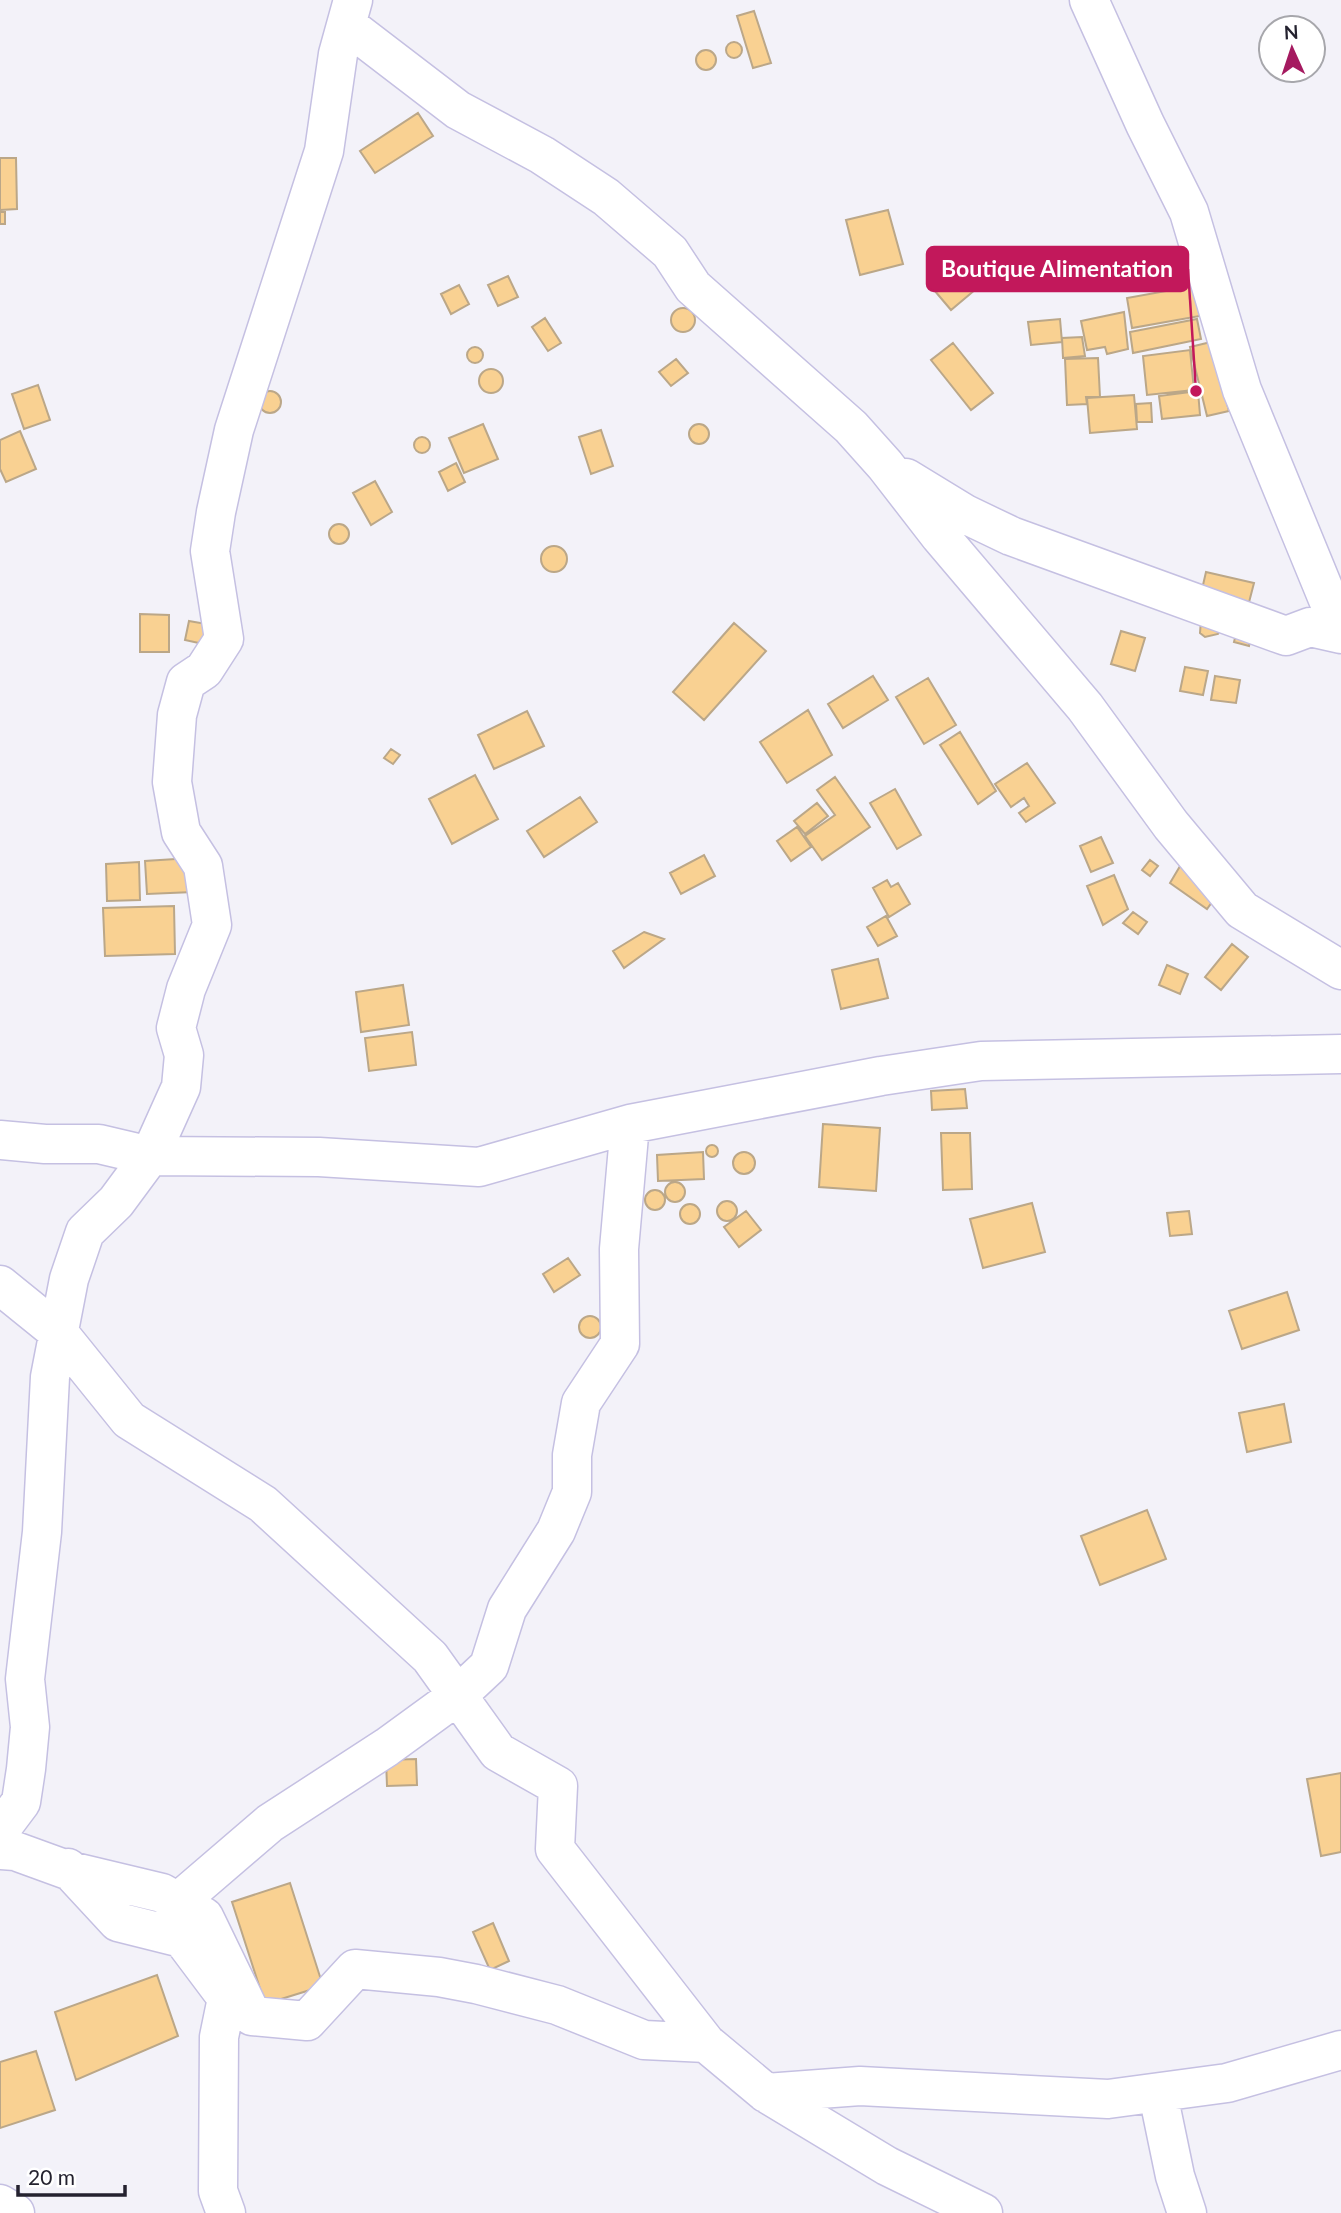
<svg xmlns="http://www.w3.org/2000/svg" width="1341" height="2213" font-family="Lato,sans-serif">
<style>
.building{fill:#f9d192;stroke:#bba788;stroke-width:2}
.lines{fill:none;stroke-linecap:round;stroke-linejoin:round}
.street-casing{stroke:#c5c0e2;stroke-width:41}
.street{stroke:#fff;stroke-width:38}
.leader{fill:none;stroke:#c2185b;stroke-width:2.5}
.callout-dot{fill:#c2185b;stroke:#fff;stroke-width:2.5}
.callout{fill:#c2185b;stroke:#c2185b;stroke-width:2.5}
.callout-label{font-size:23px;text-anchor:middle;font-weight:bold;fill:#fff}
</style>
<rect width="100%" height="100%" fill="#f3f2f9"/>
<path class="building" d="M754,11L771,63L753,68L737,16Z
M726 50a8 8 0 1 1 16 0a8 8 0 1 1-16 0Z
M696 60a10 10 0 1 1 20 0a10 10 0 1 1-20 0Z
M418,113L433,136L375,173L360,151Z
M0,158H16L17,209L0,210Z
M888,210L903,264L860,275L846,220Z
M0,212H5V224H0Z
M966,253L988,279L951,310L929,284Z
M508,276L518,297L498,306L488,285Z
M1205,284L1211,314L1132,328L1127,298Z
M459,285L469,304L451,314L441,294Z
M671 320a12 12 0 1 1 24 0a12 12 0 1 1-24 0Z
M1124,312L1128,349L1107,354L1105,347L1087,350L1081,321Z
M545,318L561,343L548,351L532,327Z
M1060,319L1062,342L1031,345L1028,322Z
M1197,319L1201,339L1133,353L1130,332Z
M1082,337L1085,356L1063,358L1062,338Z
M1211,342L1229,411L1207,416L1190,347Z
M953,343L993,393L971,410L931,360Z
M467 355a8 8 0 1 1 16 0a8 8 0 1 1-16 0Z
M1190,350L1194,390L1147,395L1143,356Z
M1098,358L1100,397H1086L1087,404L1067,405L1065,359Z
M676,359L688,373L671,386L659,372Z
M479 381a12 12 0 1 1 24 0a12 12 0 1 1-24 0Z
M38,385L50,420L24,429L12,394Z
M1198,391L1200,415L1162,419L1159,396Z
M259 402a11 11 0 1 1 22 0a11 11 0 1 1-22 0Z
M1134,395L1137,429L1090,433L1087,398Z
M1151,403L1152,422H1137L1136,404Z
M689 434a10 10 0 1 1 20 0a10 10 0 1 1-20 0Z
M483,424L498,459L464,473L449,438Z
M601,430L613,466L591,474L579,437Z
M20,431L36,469L6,482L0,469V440Z
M414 445a8 8 0 1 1 16 0a8 8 0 1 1-16 0Z
M456,463L465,482L448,491L439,472Z
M375,481L392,512L371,525L353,493Z
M329 534a10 10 0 1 1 20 0a10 10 0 1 1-20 0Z
M541 559a13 13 0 1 1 26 0a13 13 0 1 1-26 0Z
M1206,572L1254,583L1247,610L1200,598Z
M140,614L169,615V652H140Z
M1201,620L1221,628L1218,634L1205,637L1200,633Z
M189,621L212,625L208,645L185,640Z
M734,623L766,651L704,720L673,692Z
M1238,626L1253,630L1249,646L1234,642Z
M1121,631L1145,638L1135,671L1111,664Z
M1185,667L1208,671L1203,695L1180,691Z
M873,676L888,700L843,728L828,704Z
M1215,676L1240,680L1236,703L1211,700Z
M928,678L956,725L924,744L896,697Z
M808,710L832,755L787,783L760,742Z
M527,711L544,746L494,769L478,735Z
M960,732L996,791L978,804L940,745Z
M391,749L400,755L393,764L384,758Z
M1027,763L1055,803L1026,822L1019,813L1029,806L1024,798L1011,807L995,784Z
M475,775L498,819L452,844L429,799Z
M835,777L870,827L822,860L805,836L835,815L817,790Z
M895,789L921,835L897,849L870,803Z
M580,797L597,822L544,857L527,831Z
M817,803L828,816L805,834L794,821Z
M797,827L811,847L791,861L777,841Z
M1101,837L1113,863L1091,872L1080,846Z
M704,855L715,876L681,894L670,873Z
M1186,856L1222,888L1207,909L1170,883Z
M191,858L193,892L147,894L145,861Z
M1150,860L1158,866L1150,876L1142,870Z
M139,862L140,900L107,901L106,864Z
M1114,875L1128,909L1103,925L1087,886Z
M887,880L891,887L898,883L910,904L889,917L873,888Z
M174,906L175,954L105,956L103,908Z
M1133,912L1147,922L1138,934L1123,923Z
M886,916L897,936L878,946L867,927Z
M644,932L664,939L624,968L613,951Z
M1232,944L1248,957L1221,990L1205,977Z
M878,959L888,998L841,1009L832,970Z
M1167,965L1188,974L1180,994L1159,985Z
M403,985L409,1025L361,1032L356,992Z
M412,1032L416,1065L369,1071L365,1038Z
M965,1089L967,1108L932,1110L931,1091Z
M823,1124L880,1128L876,1191L819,1187Z
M941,1133H970L972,1189L943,1190Z
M706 1151a6 6 0 1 1 12 0a6 6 0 1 1-12 0Z
M703,1152L704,1179L658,1181L657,1155Z
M733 1163a11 11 0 1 1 22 0a11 11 0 1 1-22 0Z
M665 1192a10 10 0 1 1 20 0a10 10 0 1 1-20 0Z
M645 1200a10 10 0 1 1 20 0a10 10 0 1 1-20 0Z
M717 1211a10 10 0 1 1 20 0a10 10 0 1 1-20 0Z
M1032,1203L1045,1252L983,1268L970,1219Z
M680 1214a10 10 0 1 1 20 0a10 10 0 1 1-20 0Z
M746,1211L761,1230L739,1247L724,1227Z
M1189,1211L1192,1234L1170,1236L1167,1213Z
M568,1258L580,1275L554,1292L543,1274Z
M1287,1292L1299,1330L1242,1349L1229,1311Z
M579 1327a11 11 0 1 1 22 0a11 11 0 1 1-22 0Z
M1284,1404L1291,1442L1247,1452L1239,1413Z
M1147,1510L1166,1559L1100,1585L1081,1536Z
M416,1759L417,1785L387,1786L386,1760Z
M1341,1773V1852L1321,1856L1307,1779Z
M290,1883L323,1986L265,2004L232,1902Z
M493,1923L509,1961L490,1970L473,1932Z
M157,1975L178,2036L76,2080L55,2012Z
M36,2051L55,2110L0,2128V2062Z"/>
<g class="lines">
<defs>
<path id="street" d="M1089,0L1145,124L1189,212L1242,390L1341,631
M347,25L458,110L542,155L606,197L670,252L693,287L851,427L885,465L940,536L1085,707L1171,825L1242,910L1341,970
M906,478L965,514L1011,536L1286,636L1310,627L1341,634
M0,1140L45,1144H99L150,1156L319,1157L479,1167L630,1124L881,1076L981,1061L1341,1054
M0,1285L58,1332L129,1420L263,1504L430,1657L498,1752L558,1786L555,1849L706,2043
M0,1830L21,1802L26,1769L30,1727L25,1679L42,1532L50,1377L69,1279L85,1232L116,1202L150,1156L181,1087L184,1055L176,1028L186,989L212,925L203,866L181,832L172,782L177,715L186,682L204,670L224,639L210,551L216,512L234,430L324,151L338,54L353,0
M0,1850L15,1851L70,1871L162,1893L204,1917L252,2016L307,2021L355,1969L439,1977L476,1984L557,2005L644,2040L706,2043L766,2093L887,2166L983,2213
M68,1868L118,1922L182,1938L227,1998L219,2037L218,2191L226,2213
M178,1902L270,1823L387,1747L457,1696L489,1666L507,1609L556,1531L572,1492V1455L581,1403L620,1344L619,1249L630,1124
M766,2093L860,2086L1108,2099L1227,2083L1341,2050
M1158,2094L1175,2176L1187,2213
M0,2204L15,2213"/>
</defs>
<use href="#street" class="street-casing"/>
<use href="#street" class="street"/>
</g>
<path class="leader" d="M1196 391L1188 269"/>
<circle class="callout-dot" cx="1196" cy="391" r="7"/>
<rect class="callout" x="927" y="247" width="261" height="44" rx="7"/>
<g class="callout-label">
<text x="1057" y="277">Boutique Alimentation</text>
</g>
<g transform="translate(1292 49) rotate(357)"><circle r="33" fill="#ffffff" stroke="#a7a7ac" stroke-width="2"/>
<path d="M0-5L12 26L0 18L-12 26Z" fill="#a51a60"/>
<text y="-10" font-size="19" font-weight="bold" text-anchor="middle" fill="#24222f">N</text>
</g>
<path d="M18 2185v10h107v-10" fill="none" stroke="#24222f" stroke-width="3.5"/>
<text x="28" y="2185" font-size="21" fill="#24222f" stroke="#ffffff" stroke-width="5" paint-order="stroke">20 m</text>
</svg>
